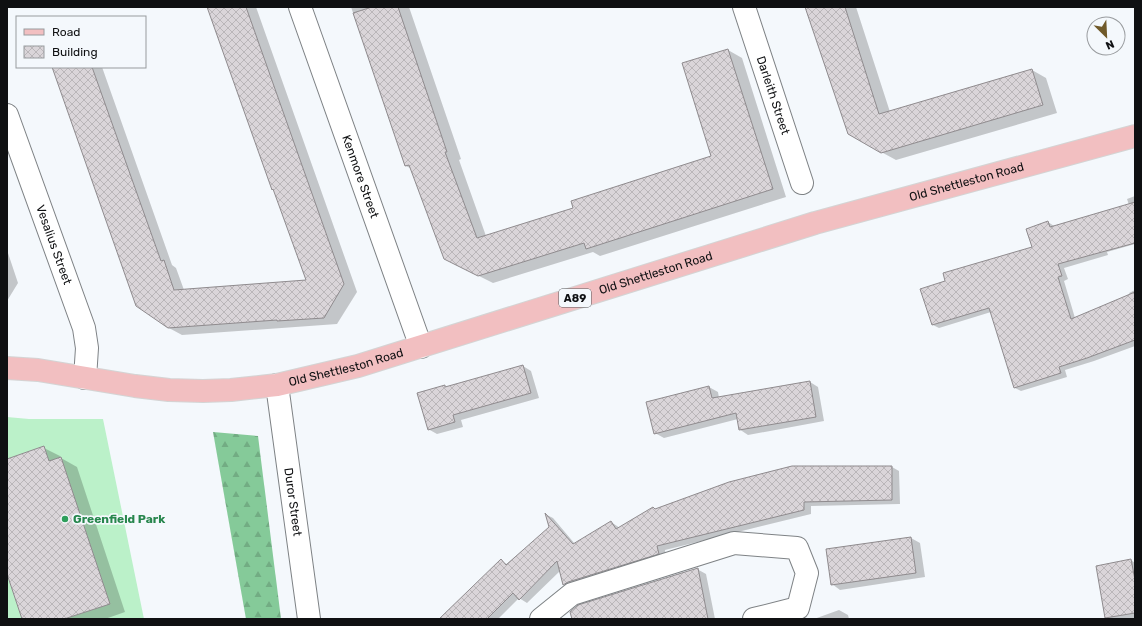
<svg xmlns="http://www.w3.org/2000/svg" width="1142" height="626" font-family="Rubik,sans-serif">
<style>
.forest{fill:url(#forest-firs)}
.garden{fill:#bbf1c9}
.shadow{fill:#0003}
.building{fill:url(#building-cross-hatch);stroke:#8f8b8e}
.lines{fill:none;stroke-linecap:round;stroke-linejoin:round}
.minor-casing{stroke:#7e8285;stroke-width:24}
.primary-casing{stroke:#d4d4d4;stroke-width:24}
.minor{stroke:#fff;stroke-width:22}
.primary{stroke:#f2bfc1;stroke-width:22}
.leisure-dot{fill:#2e9e5b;stroke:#f4f8fc;stroke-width:1.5}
.labels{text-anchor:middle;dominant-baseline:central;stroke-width:3.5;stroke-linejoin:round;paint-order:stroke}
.shield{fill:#f4f8fc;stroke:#545658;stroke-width:1}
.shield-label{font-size:11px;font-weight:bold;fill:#0f1012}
.street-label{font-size:12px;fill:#0f1012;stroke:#f4f8fc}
.leisure-label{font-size:12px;font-weight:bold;fill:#27864d;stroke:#f4f8fc;text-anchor:start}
</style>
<defs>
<pattern id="forest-firs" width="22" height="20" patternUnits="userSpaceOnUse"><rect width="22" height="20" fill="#85ca99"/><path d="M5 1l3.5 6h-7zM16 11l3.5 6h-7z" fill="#72ac83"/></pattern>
<pattern id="building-cross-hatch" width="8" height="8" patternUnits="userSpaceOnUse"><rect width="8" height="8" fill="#dad5d9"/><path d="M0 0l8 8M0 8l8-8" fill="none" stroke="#bab6b9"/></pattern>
</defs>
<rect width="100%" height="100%" fill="#f4f8fc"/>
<path class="forest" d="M213,432L258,436L281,619H246Z"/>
<path class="garden" d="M7,417L29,419H103L144,619H7Z"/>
<path class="shadow" d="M208,7H256L357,292L337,324L182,335L169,328L53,67H102L172,265L176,268L184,290L308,281Z
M351,7H409L461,159L459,160L486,236L574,209L712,157L728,50L742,58L786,197L600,256L593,252L493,283L445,259L412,169L406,166Z
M807,7H856L890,112L1032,70L1046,78L1057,113L896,160L848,134Z
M1135,196V244L1107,252L1108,255L1064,268L1068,279L1064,281L1075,318L1130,295L1129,293L1135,290V346L1094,361L1065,370L1067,377L1021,391L1015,388L991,312L939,328L933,325L1034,247L1048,222L1054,226L1129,205L1127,199Z
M7,250L18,283L7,301Z
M523,366L531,371L539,398L461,420L463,427L437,434L428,429L444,386L447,388Z
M810,382L818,387L824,421L748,435L739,429L738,419L664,438L655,433L648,402L709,387L718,392L719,398Z
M44,448L60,456L61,458L77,467L125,612L105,619H23L7,571V460Z
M892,467L899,471L900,504L811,506V514L665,550L666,558L572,589L564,584L561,570L527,603L519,598L498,619H440L501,561L507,564L550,528L547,515L553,518L575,544L611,522L620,528L653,508L656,509Z
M911,538L920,543L925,577L840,590L832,584Z
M1131,560L1135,563V619H1108L1106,618Z
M697,569L706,574L715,619H573Z
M839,610L848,615L849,619H814Z"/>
<path class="building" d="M207,7H246L344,284L324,318L277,321V320L168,328L136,306L52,67H92L161,261L164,260L174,290L306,280L273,189L272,190Z
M372,7H398L447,152H445L477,238L573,208L571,201L711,156L682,63L728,49L773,189L586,249L584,243L478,276L444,259L409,165L405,166L353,13Z
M805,7H845L879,114L1032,69L1043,105L881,153L848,134Z
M1135,202V243L1058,264L1062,276L1058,277L1071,319L1135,292V340L1087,358L1059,367L1061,373L1014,388L989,308L932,325L920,289L945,281L943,273L1032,247L1026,229L1048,221L1050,227Z
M523,365L531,393L453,415L455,422L428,430L417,393L445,385V387Z
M810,381L816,417L739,430L736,413L654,434L646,402L709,386L712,398Z
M44,446L49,461L61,457L110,604L64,619H22L7,574V459Z
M792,466H892V500L804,502V510L657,546L659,554L568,582L563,585L557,561L519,600L513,593L487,619H439L501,559L506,565L549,527L545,513L573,544L611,521L616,529L653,507L655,509L729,482Z
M911,537L916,573L831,585L826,549Z
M1131,559L1135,580V613L1105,618L1096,566Z
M698,568L708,619H572L570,612L578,605Z"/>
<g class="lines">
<defs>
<g id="minor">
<path id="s1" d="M300,7L421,347"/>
<path id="s2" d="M744,7L802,183"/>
<path id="s3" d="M7,115L84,328L87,348L85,378"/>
<path id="s4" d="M277,385L309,619"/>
<path d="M541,619L572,594L734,543L797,548L807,573L798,608L754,619"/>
</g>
<g id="primary">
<path id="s5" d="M7,368L38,370L135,386L169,390L203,391L231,390L277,385L358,366L815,223L1135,136"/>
</g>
</defs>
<use href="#minor" class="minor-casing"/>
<use href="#primary" class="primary-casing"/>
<use href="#minor" class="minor"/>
<use href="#primary" class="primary"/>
</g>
<circle class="leisure-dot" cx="65" cy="519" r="4"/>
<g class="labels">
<rect class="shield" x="559" y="289" width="32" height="18" rx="3"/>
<g class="shield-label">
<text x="575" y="298">A89</text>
</g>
<g class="street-label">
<text stroke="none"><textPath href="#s2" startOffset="93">Darleith Street</textPath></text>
<text stroke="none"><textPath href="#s1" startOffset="180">Kenmore Street</textPath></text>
<text stroke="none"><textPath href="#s5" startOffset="991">Old Shettleston Road</textPath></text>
<text stroke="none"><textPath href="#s3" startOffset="138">Vesalius Street</textPath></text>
<text stroke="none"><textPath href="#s5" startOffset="667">Old Shettleston Road</textPath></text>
<text stroke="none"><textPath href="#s5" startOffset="343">Old Shettleston Road</textPath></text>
<text stroke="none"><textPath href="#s4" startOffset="118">Duror Street</textPath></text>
</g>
<g class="leisure-label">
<text x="73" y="519">Greenfield Park</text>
</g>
</g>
<rect width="1142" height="626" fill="none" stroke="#0f1012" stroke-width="16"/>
<rect x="16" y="16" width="130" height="52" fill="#f4f8fc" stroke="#989b9e"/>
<rect x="24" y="29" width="20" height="6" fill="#f2bfc1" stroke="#989b9e"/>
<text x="52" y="36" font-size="12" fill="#0f1012">Road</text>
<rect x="24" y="46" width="20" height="12" fill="url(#building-cross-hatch)" stroke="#989b9e"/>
<text x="52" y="56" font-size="12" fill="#0f1012">Building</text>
<g transform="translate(1106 36) rotate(156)"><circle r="19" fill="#f4f8fc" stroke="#989b9e"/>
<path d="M0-3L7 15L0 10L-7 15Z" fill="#705a2a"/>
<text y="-6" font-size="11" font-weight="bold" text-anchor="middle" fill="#0f1012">N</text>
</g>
</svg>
